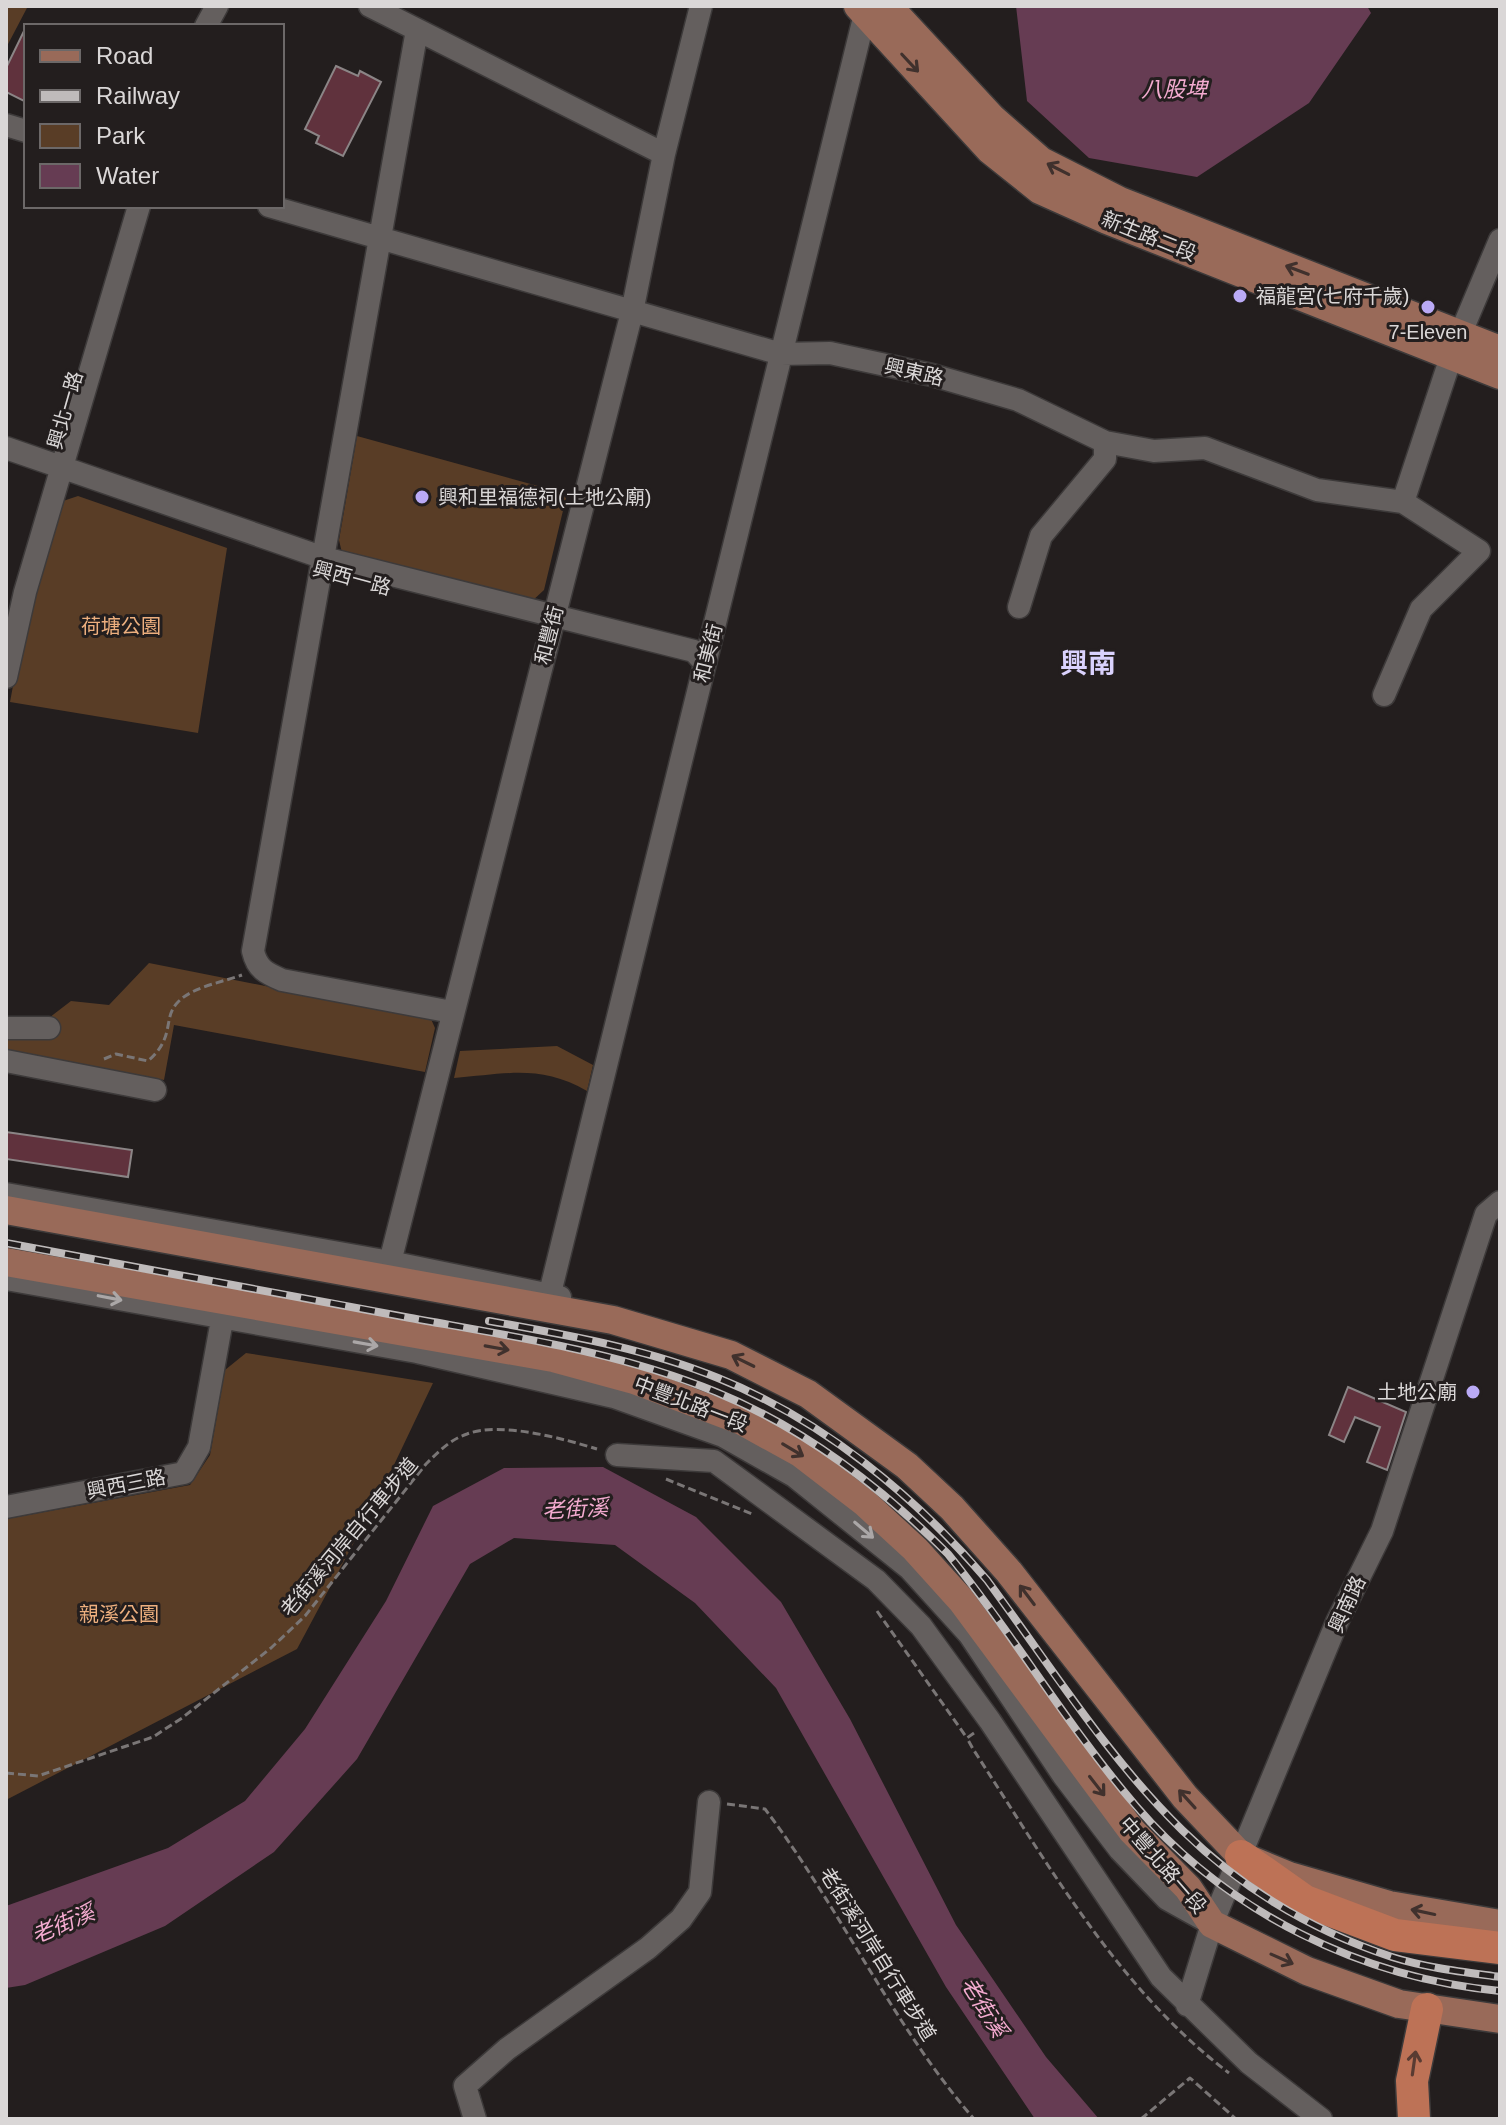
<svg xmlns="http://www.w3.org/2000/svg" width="1506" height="2125" font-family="Arial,'Noto Sans TC',sans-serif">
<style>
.green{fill:#593d26}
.water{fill:#663c53}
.building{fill:#60323d;stroke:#8b8586;stroke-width:2}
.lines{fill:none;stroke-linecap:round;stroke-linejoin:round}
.minor-casing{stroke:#3d3a3a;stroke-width:25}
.major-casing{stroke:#3d3a3a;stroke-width:31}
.highway-casing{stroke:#3d3a3a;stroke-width:35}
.path{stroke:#7a7676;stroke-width:3;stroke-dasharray:8 4;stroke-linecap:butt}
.minor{stroke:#645f5e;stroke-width:22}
.major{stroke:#996a59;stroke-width:28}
.highway{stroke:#bd7256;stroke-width:32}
.rail-casing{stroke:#bfbbbb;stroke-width:8}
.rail{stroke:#231e1e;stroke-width:5;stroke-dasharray:15;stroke-linecap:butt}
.oneway{stroke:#40312d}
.oneway2{stroke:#aba7a7}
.oneway3{stroke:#593b32}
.poi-dot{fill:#baaaf6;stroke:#231e1e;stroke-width:3}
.labels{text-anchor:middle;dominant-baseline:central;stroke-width:6;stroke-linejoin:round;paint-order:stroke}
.street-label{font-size:20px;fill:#dad7d7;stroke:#231e1e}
.poi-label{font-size:20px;fill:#dad7d7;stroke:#231e1e;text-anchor:start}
.park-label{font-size:20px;fill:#edaf7e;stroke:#231e1e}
.water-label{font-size:22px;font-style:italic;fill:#f4abd0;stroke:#231e1e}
.district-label{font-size:28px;font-weight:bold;fill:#dad2fd;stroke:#231e1e}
</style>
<rect width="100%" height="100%" fill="#231e1e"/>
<path class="green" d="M6,6H28L6,48Z
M357,436L567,494L544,590L531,602L342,553L339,540Z
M78,496L227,548L198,733L10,702L23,632L60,502Z
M149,963L431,1019L435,1028L425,1072L174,1025L164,1080L6,1054V1037L41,1024L71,1001L109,1005Z
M557,1046L593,1065L587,1091C540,1064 505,1074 454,1078L460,1051Z
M246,1353L433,1383L382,1490L297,1649L6,1800V1519L190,1485L210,1455L225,1370Z"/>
<path class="water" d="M1016,6H1367L1371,13L1309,103L1197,177L1089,158L1027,101Z
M603,1467L696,1517L781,1602L850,1719L956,1925L1046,2057L1099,2119H1035L946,1987L776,1688L695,1603L615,1545L514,1538L470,1564L357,1759L274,1852L165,1926L25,1985L6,1988V1906L168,1848L245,1801L305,1729L386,1601L433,1506L504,1468Z"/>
<path class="building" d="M26,27V102L6,92V68Z
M336,66L358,76L360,71L381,82L343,156L316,143L319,136L305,129Z
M6,1132L132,1150L128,1177L6,1159Z
M1348,1387L1406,1412L1387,1470L1367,1462L1380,1427L1355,1417L1344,1442L1329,1435Z"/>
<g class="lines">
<defs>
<path id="minor" d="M370,6L664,154
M206,26L217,6
M417,30L253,951C257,969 266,973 282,980L452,1012
M6,125L26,131
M269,206L781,354L830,353L932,375L1018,400L1105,442L1154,451L1205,448L1317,490L1403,502L1452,354L1500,240
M6,448L324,558L694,651L705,663
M1019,607L1041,536L1105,459V442
M6,677L25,592L139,206
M1384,695L1421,609L1479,551L1403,502
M6,1028H49
M6,1061L155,1090
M6,1194L390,1262L560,1297
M390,1262L632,312L664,154L701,6
M6,1279L417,1352L614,1397L723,1436L794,1476L910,1569L969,1634L1063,1775L1120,1850L1167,1899L1210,1923
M550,1293L865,14
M617,1455L714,1461L876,1580L921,1626L990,1721L1161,1977L1249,2063L1321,2119
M6,1507L184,1473L199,1447L222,1320
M1187,2005L1212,1924L1337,1622L1382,1531L1486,1214L1500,1202
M475,2119L465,2086L507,2049L648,1948L681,1919L700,1892L709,1802"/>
<path id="major" d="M858,6L990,150L1040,190L1107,220L1500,375
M888,6L992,118L1041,161L1120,201L1500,350
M6,1210L613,1320L731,1355L808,1394L907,1466L952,1508L1009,1572L1185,1797L1241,1856L1289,1876L1389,1905L1500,1924
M6,1262L553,1358L634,1380L742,1421L800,1453L865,1503L915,1549L961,1600L1132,1831L1188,1888L1212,1924L1307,1971L1399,2004L1500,2019"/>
<path id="highway" d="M1241,1856L1305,1901L1395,1935L1500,1948
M1414,2119L1412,2081L1427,2009"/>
</defs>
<use href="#minor" class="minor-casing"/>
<use href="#major" class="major-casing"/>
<use href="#highway" class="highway-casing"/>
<path class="path" d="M104,1059L116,1054L148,1061C176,1037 162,1018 178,1002C192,987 223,982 242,975
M666,1479L752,1514
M877,1611L967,1738
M974,1733L967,1738L973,1749C1048,1864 1118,1989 1229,2073
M6,1773L38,1776L153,1737L182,1718L271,1648L305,1616L426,1464C438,1452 451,1439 467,1434C501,1421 564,1439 597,1449
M727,1804L765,1809C840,1908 892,2024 974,2119
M1141,2119L1190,2078L1236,2119"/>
<use href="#minor" class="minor"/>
<use href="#major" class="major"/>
<use href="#highway" class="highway"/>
<defs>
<path id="rail" d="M6,1243C139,1268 272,1292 405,1317C509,1336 617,1351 716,1392C804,1428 881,1487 948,1554C1014,1635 1068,1727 1136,1806C1228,1913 1362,1978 1500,1991
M489,1321C566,1335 645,1348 718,1378C823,1420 914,1495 987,1580C1108,1745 1185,1888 1392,1957C1427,1968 1464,1972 1500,1977"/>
</defs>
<use href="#rail" class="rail-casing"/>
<use href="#rail" class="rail"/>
</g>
<defs><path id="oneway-shaft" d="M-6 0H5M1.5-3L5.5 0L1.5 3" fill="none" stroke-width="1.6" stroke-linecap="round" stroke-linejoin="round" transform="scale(2)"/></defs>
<g class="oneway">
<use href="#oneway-shaft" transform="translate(910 63) rotate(47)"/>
<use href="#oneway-shaft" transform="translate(1058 169) rotate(-153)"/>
<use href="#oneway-shaft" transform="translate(1297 270) rotate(-159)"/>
<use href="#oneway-shaft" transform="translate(497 1348) rotate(10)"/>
<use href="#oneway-shaft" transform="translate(743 1361) rotate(-154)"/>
<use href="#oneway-shaft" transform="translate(793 1450) rotate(31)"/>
<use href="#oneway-shaft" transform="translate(1027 1595) rotate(-127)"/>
<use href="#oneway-shaft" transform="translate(1097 1786) rotate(52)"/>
<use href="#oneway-shaft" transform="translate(1187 1799) rotate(-132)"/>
<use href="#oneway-shaft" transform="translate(1423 1912) rotate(-168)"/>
<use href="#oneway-shaft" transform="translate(1282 1959) rotate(24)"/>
</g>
<g class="oneway2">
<use href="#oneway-shaft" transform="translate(110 1298) rotate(11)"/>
<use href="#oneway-shaft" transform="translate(366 1344) rotate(10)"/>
<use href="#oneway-shaft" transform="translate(864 1530) rotate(40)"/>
</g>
<use class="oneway3" href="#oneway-shaft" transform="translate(1414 2063) rotate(-82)"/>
<g class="poi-dot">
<circle cx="1240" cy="296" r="8"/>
<circle cx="1428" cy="307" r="8"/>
<circle cx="422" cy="497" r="8"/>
<circle cx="1473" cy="1392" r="8"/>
</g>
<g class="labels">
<g class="street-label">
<text transform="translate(1149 236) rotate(22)">新生路二段</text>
<text transform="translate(914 372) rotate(13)">興東路</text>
<text transform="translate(65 410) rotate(-74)">興北一路</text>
<text transform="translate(352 578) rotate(15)">興西一路</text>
<text transform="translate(549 635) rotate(-76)">和豐街</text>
<text transform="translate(708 653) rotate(-76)">和美街</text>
<text transform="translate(691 1404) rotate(21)">中豐北路一段</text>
<text transform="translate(126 1484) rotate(-11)">興西三路</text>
<text transform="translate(349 1537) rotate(-50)">老街溪河岸自行車步道</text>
<text transform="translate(1347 1604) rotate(-65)">興南路</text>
<text transform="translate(1163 1865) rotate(49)">中豐北路一段</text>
<text transform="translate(878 1954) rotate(58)">老街溪河岸自行車步道</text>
</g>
<g class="poi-label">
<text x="1256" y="296">福龍宮(七府千歲)</text>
<text x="1428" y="332" text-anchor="middle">7-Eleven</text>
<text x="438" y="497">興和里福德祠(土地公廟)</text>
<text x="1457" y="1392" text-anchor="end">土地公廟</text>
</g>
<g class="park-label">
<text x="121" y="626">荷塘公園</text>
<text x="119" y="1614">親溪公園</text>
</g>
<g class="water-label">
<text x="1174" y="89">八股埤</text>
<text transform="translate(575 1509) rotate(-3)">老街溪</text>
<text transform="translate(63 1924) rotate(-23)">老街溪</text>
<text transform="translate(984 2007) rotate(58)">老街溪</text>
</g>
<g class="district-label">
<text x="1088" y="663">興南</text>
</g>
</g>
<rect width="1506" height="2125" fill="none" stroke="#dad7d7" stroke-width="16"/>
<rect x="24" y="24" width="260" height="184" fill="#231e1e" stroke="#6c6868" stroke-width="2"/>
<rect x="40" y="50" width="40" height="12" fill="#996a59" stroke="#6c6868" stroke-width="2"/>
<text x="96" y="64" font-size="24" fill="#dad7d7">Road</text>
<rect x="40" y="90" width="40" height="12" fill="#bfbbbb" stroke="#6c6868" stroke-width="2"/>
<text x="96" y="104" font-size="24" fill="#dad7d7">Railway</text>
<rect x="40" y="124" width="40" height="24" fill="#593d26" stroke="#6c6868" stroke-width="2"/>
<text x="96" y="144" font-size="24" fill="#dad7d7">Park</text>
<rect x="40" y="164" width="40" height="24" fill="#663c53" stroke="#6c6868" stroke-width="2"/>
<text x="96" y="184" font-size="24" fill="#dad7d7">Water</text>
</svg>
